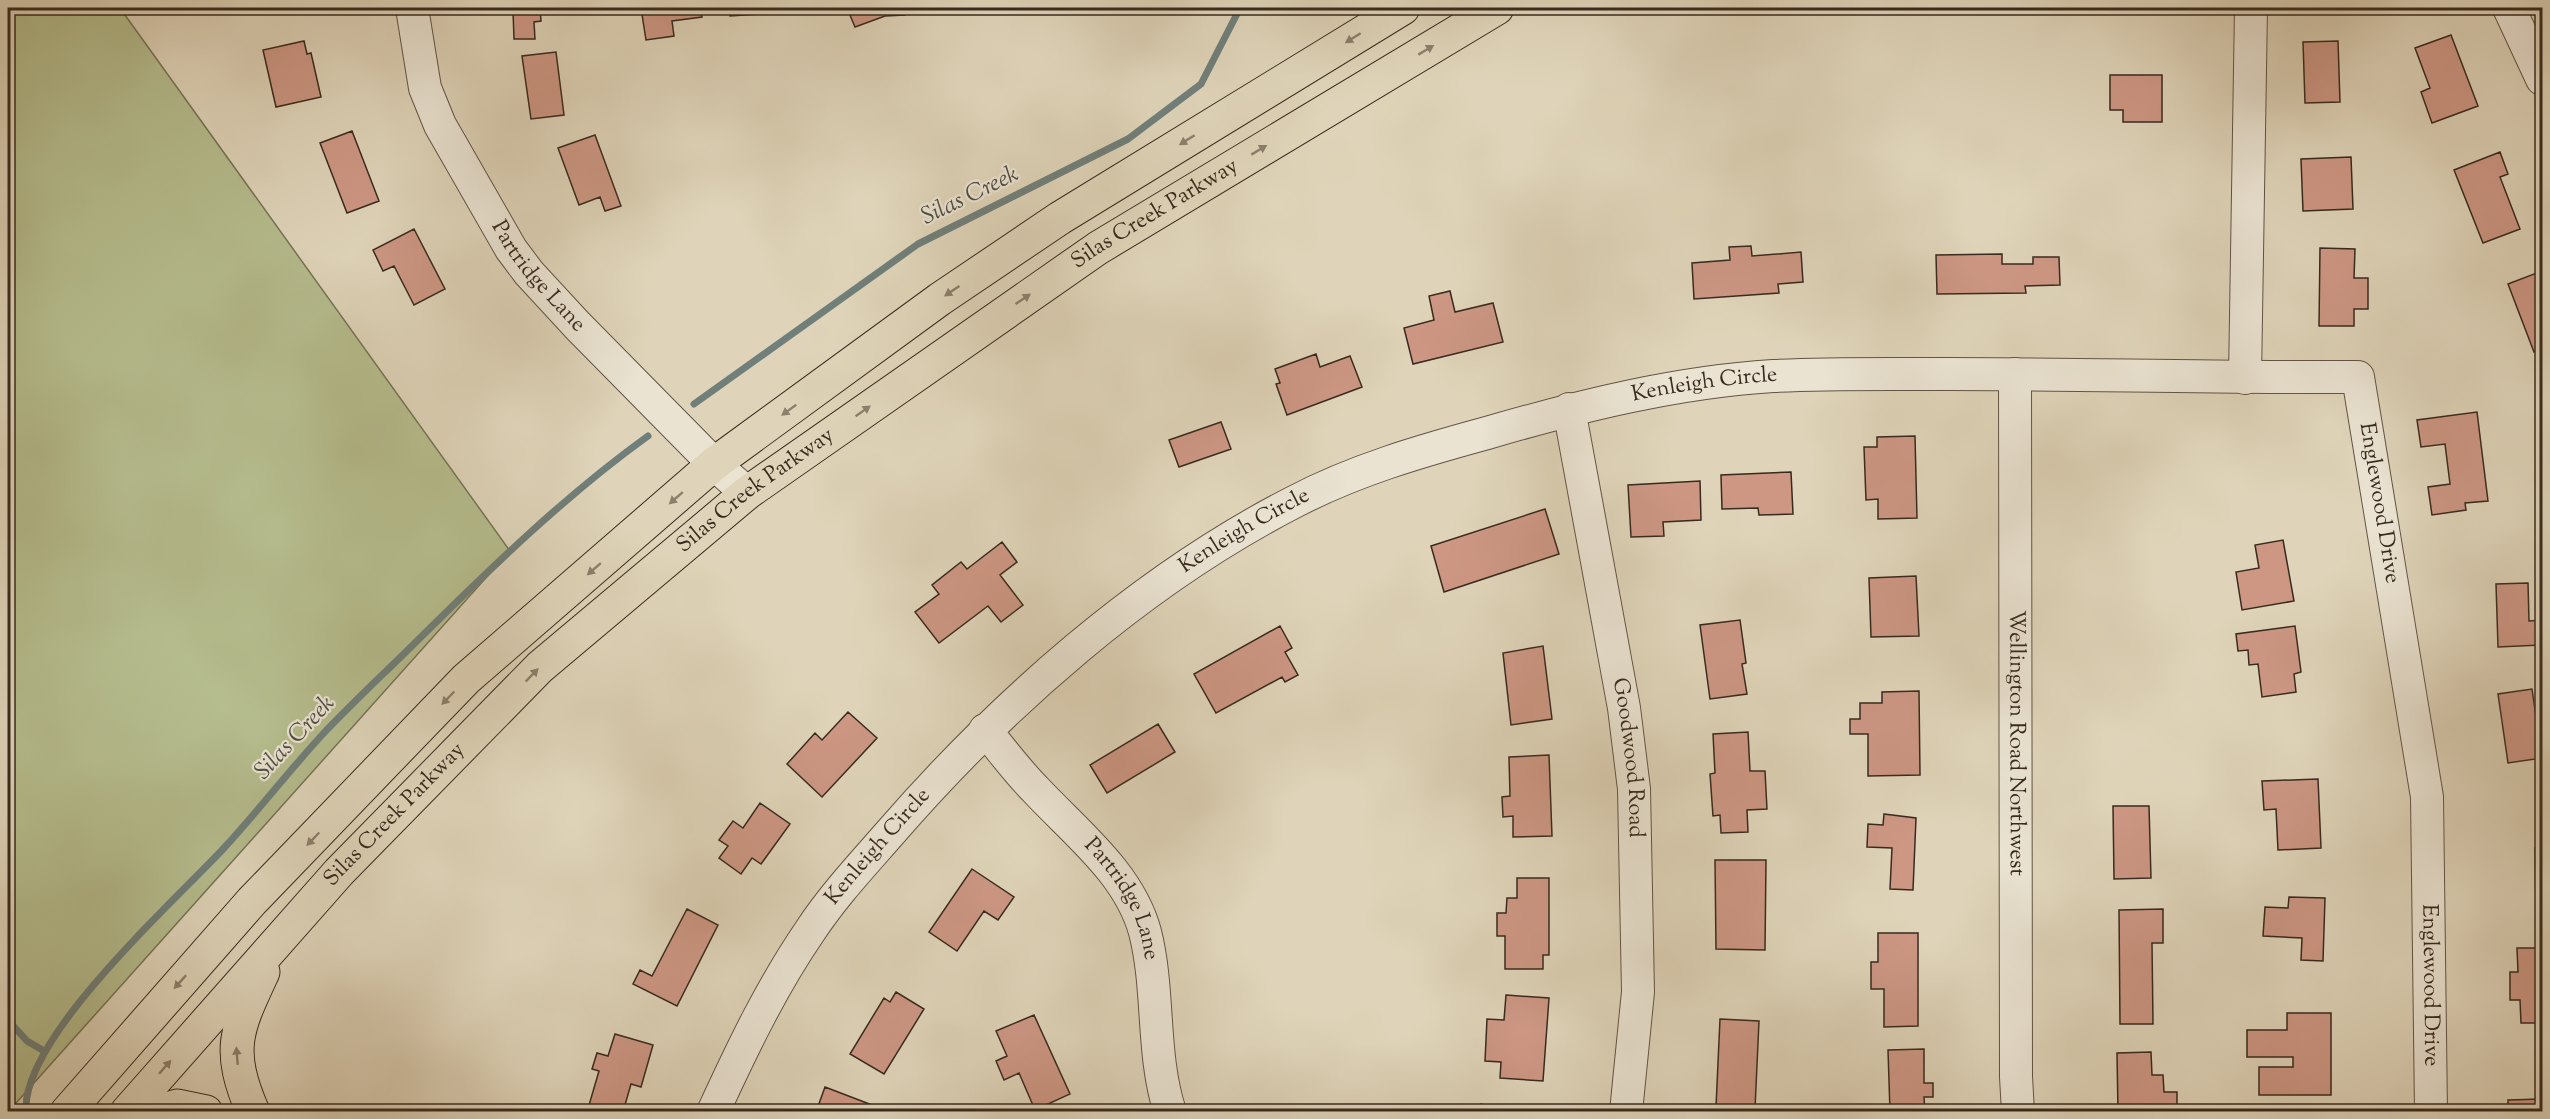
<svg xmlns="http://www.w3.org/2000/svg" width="2550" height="1119" font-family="'Sorts Mill Goudy',serif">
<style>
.green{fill:#b5bc8d;stroke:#767356;stroke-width:1.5}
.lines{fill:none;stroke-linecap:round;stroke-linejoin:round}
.stream{stroke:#707f7a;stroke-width:7}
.building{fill:#cd9784;stroke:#382a1f;stroke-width:1.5}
.minor-casing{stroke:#625446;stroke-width:34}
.major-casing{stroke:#382a1f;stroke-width:35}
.minor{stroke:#eae3d2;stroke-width:32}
.major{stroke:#dfd4b9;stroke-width:33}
.oneway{fill:#8c7f6c}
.labels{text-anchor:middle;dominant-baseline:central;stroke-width:4.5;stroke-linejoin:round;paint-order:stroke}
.street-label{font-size:22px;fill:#382a1f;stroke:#eae3d2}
.water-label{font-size:24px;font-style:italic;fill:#4f4d45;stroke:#eae3d2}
</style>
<rect width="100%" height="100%" fill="#dfd4b9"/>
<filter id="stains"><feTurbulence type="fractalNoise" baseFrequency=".00333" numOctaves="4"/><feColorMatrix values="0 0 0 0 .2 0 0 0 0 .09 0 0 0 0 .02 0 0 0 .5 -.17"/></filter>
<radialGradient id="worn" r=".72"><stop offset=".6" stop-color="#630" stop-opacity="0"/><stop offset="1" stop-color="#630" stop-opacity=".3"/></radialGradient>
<path class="green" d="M8,8H120L510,551L8,1112Z"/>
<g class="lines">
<path class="stream" d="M694,404L918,244L1128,139L1201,84L1240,8
M8,1020L27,1041L44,1051
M26,1112C21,1038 174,902 224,848C258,811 288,772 322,735C354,701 388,670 421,637C493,566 566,495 648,436"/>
</g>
<path class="building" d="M504,8H540L541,21L534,22L535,39H514L513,11L504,12Z
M641,8H700L702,17L672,21L674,36L646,40Z
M729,8H803V11L730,16Z
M847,8H905V15L885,16L855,27Z
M2451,35L2478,106L2432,123L2421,92L2430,88L2415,48Z
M304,41L307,54L311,53L321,97L276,107L263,50Z
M2338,41L2340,102L2305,103L2303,42Z
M556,52L564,115L531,119L522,56Z
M2110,75H2162V122H2123V110H2110Z
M352,131L379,201L347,213L320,143Z
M595,135L621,206L605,211L600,197L579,205L558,148Z
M2500,152L2508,174L2500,177L2520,229L2483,243L2454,170Z
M2351,157L2353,209L2303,211L2301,159Z
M414,229L445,289L414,305L394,266L383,271L373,250Z
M1751,246L1752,256L1801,252L1803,282L1778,284L1779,293L1694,299L1692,263L1730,260L1729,247Z
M2320,248L2355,249L2354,278H2368V309H2354V326H2319Z
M2002,254V264H2033V257H2059L2060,285L2025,286L2026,293L1937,294L1936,255Z
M2542,271V349L2534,352L2508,284Z
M1450,291L1455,312L1493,303L1503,342L1413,364L1404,328L1434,320L1429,296Z
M1316,354L1320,367L1350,356L1362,387L1287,415L1276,384L1280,383L1275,369Z
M2477,412L2488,501L2465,503L2466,510L2432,515L2428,487L2450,484L2445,444L2421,447L2417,420Z
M1221,422L1231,449L1179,467L1169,440Z
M1915,436L1917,518L1878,519V499L1866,500L1864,447H1877V437Z
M1791,472L1793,514L1759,515L1758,508L1722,509L1721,475Z
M1700,481L1701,520L1663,522L1664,536L1631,537L1628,485Z
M1545,509L1559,554L1444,592L1431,546Z
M2283,540L2294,601L2242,610L2236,572L2259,568L2255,545Z
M1002,542L1017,562L1000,575L1023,605L1001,622L988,606L939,643L915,612L939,594L932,585L961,562L967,569Z
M1916,576L1919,636L1871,637L1869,578Z
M2528,583L2529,621L2542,620V645L2498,647L2496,584Z
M1740,620L1746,663L1742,664L1747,694L1710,699L1700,625Z
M1280,626L1292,648L1285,652L1298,675L1285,682L1282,677L1216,713L1194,674Z
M2295,626L2301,672L2294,674L2296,692L2262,697L2258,664L2249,665L2248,650L2238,651L2236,634Z
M1543,646L1552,719L1511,725L1503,653Z
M2532,689L2542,758L2508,763L2498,694Z
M1919,691L1920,775L1868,776V734H1850V719H1860V703H1882V692Z
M848,712L877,738L822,797L787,764L815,733L822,740Z
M1158,724L1175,752L1107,793L1090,765Z
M1748,732L1750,771H1765L1767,809L1747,810L1748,832L1721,833L1720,815L1713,816L1710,774L1715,773L1713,734Z
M1549,755L1552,836L1513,837V816L1503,817L1502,797L1510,796L1509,757Z
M2318,779L2321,848L2278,850L2276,809L2264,810L2262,781Z
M760,803L790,824L761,864L752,858L741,874L719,858L728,846L719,840L733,821L743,828Z
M2113,806H2149L2151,878L2114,879Z
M1884,814L1916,818L1913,890L1890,889L1892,848L1867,847L1868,824L1883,825Z
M2535,848H2542V904L2536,905Z
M1715,860H1766L1765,950L1716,949Z
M972,869L1014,897L998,920L984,911L957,951L929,932Z
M1517,878H1549V955H1543V969H1505V936H1497V913H1506L1507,898H1517Z
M2289,897L2325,898L2323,961L2301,960L2302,938L2263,936L2265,907L2288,908Z
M687,909L718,925L677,1006L633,984L640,970L652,976Z
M2163,909V943H2152L2153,1024H2120L2119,910Z
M1878,933H1918V1026L1884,1027V989H1871V962H1878Z
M2517,948H2542V1023H2521L2520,1000H2510V972H2518Z
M896,992L924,1009L884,1074L850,1054L884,998L890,1002Z
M1506,995L1549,998L1543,1081L1500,1078L1501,1062L1485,1061L1487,1019L1504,1020Z
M2287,1013H2331V1095H2259V1067H2293V1057H2247V1030H2287Z
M1034,1015L1070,1094L1035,1110L1019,1073L1004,1080L996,1061L1007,1056L996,1031Z
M1720,1019L1759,1021L1755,1109L1716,1107Z
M615,1034L653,1045L641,1087L631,1084L623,1112H587L599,1071L592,1069L597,1053L608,1056Z
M1924,1049V1083H1933V1097H1924L1925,1112H1890L1888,1050Z
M2151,1052L2152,1075H2163L2164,1092H2177V1112H2118L2117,1053Z
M825,1087L872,1105L870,1112H816Z
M2542,1099V1112H2508V1100Z
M1481,1104L1514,1112H1479Z"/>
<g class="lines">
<defs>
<g id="minor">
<path id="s1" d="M412,8L425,88L440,125L511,249L529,273L577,325L714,464L747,493"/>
<path d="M2509,8L2542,79"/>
<path id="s2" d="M2015,374L2016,1077L2018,1112"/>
<path d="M2245,378L2251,8"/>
<path id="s3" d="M1569,409L1624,708L1634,789L1638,992L1626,1112"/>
<path id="s4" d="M985,730C1002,750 1017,771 1035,789C1075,832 1129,873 1145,932C1160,991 1151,1053 1170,1112"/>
<path id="s5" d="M713,1112C742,1049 771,988 810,931C833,896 862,865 890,833C1002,704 1142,580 1294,502C1355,470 1421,451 1487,433C1580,406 1676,382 1773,376C1831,373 1890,374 1948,374C2085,374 2221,378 2358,377L2427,797L2431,1112"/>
</g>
<g id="major">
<path d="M67,1112L252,901L466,679L714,464L940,299L1060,218L1403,8"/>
<path id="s6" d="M127,1112L339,872L540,667L747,493L1098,248L1497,8"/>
<path d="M156,1112L177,1106L206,1112"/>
<path d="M253,1112C226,1049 236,1030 263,972"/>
</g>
</defs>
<use href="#minor" class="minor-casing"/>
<use href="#major" class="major-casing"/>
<use href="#minor" class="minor"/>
<use href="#major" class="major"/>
</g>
<defs><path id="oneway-solid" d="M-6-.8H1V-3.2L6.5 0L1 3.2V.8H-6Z" transform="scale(1.5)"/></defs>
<g class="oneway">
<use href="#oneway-solid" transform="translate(1353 38) rotate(148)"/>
<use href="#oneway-solid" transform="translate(1426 50) rotate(-31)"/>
<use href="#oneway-solid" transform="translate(1187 140) rotate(148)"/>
<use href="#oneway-solid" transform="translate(1259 150) rotate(-31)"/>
<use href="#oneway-solid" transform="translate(952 291) rotate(146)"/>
<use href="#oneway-solid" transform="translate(1023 299) rotate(-34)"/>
<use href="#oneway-solid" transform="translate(789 410) rotate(144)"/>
<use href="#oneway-solid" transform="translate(863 411) rotate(-35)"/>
<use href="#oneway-solid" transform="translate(676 498) rotate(139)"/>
<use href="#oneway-solid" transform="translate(594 569) rotate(139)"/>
<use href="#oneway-solid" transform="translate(532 675) rotate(-46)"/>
<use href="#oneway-solid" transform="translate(448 698) rotate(134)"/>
<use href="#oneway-solid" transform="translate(313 839) rotate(134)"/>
<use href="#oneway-solid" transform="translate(180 982) rotate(132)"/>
<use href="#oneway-solid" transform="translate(237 1056) rotate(-95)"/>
<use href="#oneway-solid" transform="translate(165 1067) rotate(-49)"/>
</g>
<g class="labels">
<g class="street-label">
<text stroke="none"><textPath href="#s6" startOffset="1372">Silas Creek Parkway</textPath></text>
<text stroke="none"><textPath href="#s1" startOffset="302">Partridge Lane</textPath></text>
<text stroke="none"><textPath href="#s5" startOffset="1286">Kenleigh Circle</textPath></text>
<text stroke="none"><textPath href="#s6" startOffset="886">Silas Creek Parkway</textPath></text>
<text stroke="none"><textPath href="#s5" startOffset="2068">Englewood Drive</textPath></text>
<text stroke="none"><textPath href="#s5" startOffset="800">Kenleigh Circle</textPath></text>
<text stroke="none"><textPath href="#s2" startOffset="369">Wellington Road Northwest</textPath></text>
<text stroke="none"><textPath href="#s3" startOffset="354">Goodwood Road</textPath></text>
<text stroke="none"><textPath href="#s6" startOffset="400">Silas Creek Parkway</textPath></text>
<text stroke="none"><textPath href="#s5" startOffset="314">Kenleigh Circle</textPath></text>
<text stroke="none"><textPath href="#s4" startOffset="220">Partridge Lane</textPath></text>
<text stroke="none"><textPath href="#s5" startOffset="2554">Englewood Drive</textPath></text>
</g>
<g class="water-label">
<text transform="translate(970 196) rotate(-26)">Silas Creek</text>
<text transform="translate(295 738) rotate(-47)">Silas Creek</text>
</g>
</g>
<rect width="2550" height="1119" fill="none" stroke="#dfd4b9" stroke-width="30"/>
<rect x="9" y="9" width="2532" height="1101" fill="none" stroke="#382a1f" stroke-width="3"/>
<rect x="15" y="15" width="2520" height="1089" fill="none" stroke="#382a1f" stroke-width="1.5"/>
<rect width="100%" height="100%" filter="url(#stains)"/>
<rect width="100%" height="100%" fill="url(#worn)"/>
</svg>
